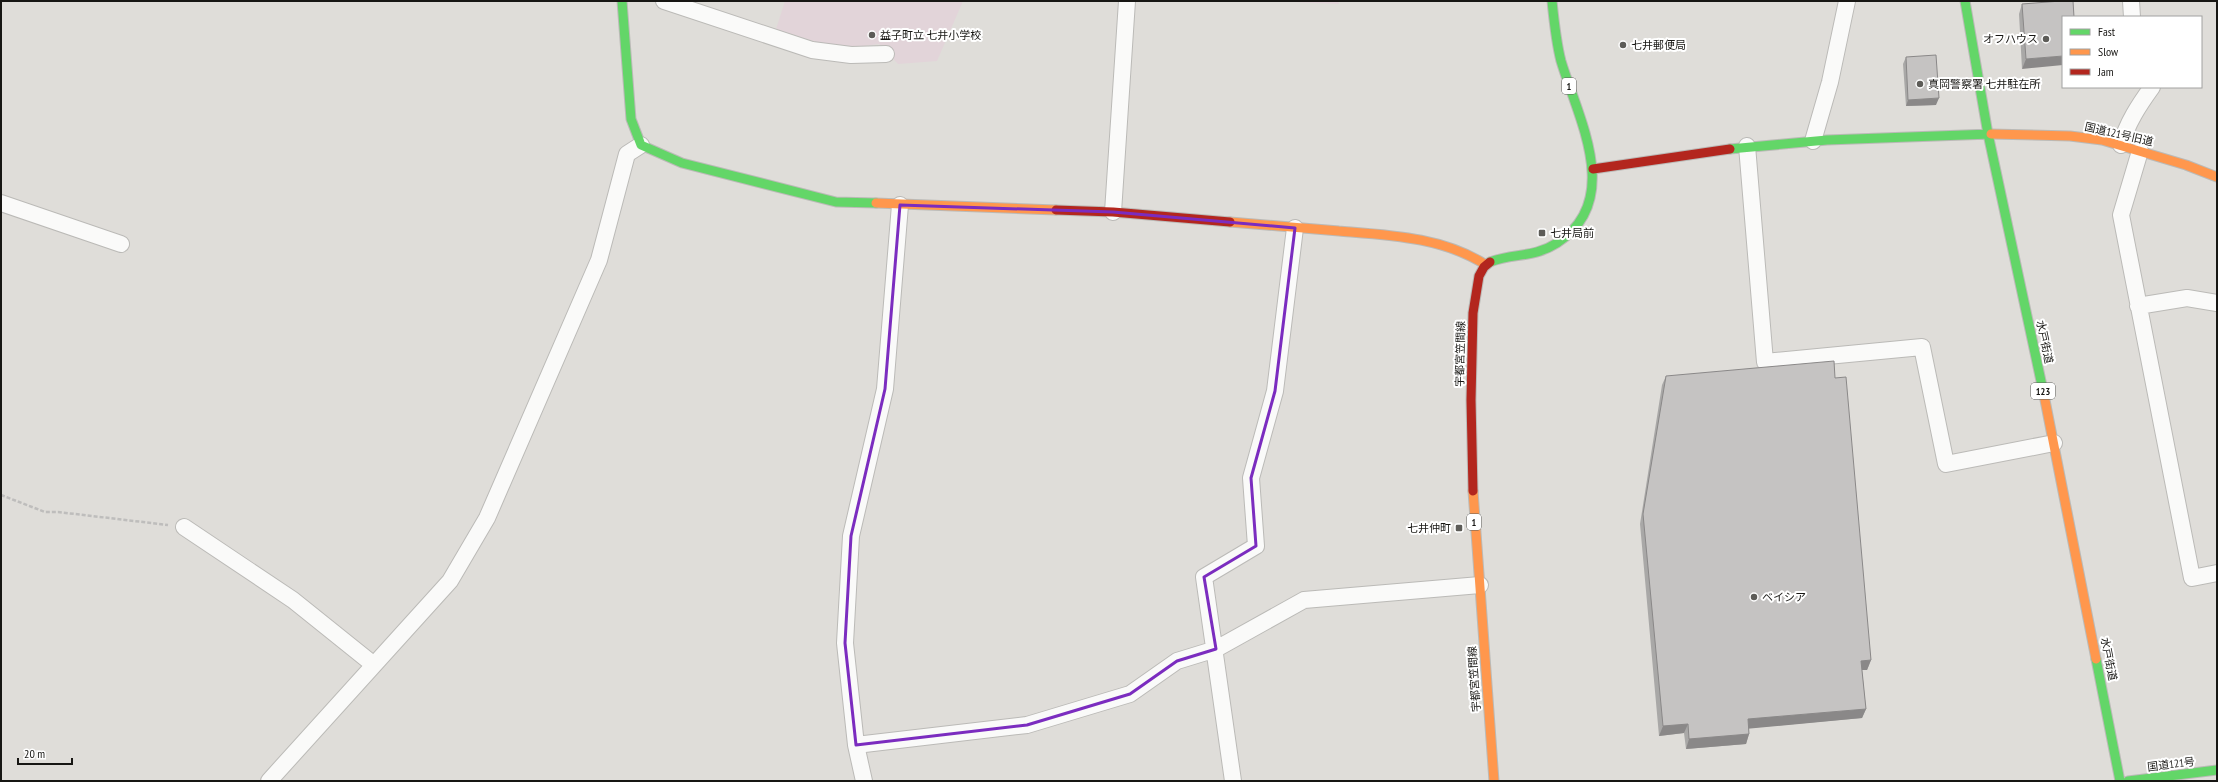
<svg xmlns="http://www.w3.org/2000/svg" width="2218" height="782" font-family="'PT Sans Narrow','Noto Sans JP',sans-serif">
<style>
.education{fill:#e2d4d9}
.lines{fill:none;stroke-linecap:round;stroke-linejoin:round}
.street-casing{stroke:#bbbab7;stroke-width:18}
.fast-casing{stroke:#bbbab7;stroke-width:11}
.slow-casing{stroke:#bbbab7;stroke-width:11}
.jam-casing{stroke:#bbbab7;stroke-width:11}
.path{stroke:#bebdbc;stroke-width:2.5;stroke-dasharray:4 2;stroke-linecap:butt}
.street{stroke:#fafaf9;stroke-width:16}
.fast{stroke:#63d668;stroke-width:9}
.slow{stroke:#ff974d;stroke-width:9}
.jam{stroke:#b3261e;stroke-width:9}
.wall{fill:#a9a8a7}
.shaded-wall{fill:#8a8888}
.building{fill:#c5c3c2;stroke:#8a8888}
.marked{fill:none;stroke:#7b2cbf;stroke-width:3;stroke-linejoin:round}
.poi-dot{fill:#5d5c58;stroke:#fff;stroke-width:1.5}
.labels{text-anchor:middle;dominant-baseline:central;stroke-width:4;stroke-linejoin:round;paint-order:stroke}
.shield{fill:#fff;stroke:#5d5c5a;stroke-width:1}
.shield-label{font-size:10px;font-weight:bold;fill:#171613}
.poi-label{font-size:11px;fill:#171613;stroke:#fff;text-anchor:start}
.street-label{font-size:11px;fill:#171613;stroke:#fff}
</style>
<rect width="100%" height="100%" fill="#dfddd9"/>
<path class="education" d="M785,1H963L937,61L898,64L879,44L849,48L813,41L776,29Z
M1271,1H1338L1339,4Z"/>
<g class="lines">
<defs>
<path id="street" d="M664,1L812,50L851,55L886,54
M2131,1L2132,17
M1813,141L1830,82L1847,1
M2121,145C2127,123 2139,105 2152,87
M1747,146L1765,362L1922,347L1946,464L2054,443
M2140,151L2121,215L2192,578L2217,573
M1,203L121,244
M1113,212L1127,1
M2138,306L2187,298L2217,303
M184,527L293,600L374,665
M856,745L1027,725L1130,694L1177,661L1216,649L1304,600L1480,585
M269,781L450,581L487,518L599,260L627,154L641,145
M864,781L856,745L845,643L851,536L885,389L900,205
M1233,781L1204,577L1256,546L1251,478L1275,391L1295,228"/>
<path id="fast" d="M622,1L631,119L641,145L682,163L836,202L876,203
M1965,1L1988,134L2044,395
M1730,149L1827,140L1991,134
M1490,262C1513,253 1534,258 1557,243C1624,200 1578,118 1561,61C1556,42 1554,21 1552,1
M2096,659L2120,781
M2128,781L2217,770"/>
<path id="slow" d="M1991,134L2070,136L2102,140L2186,165L2217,177
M876,203L1056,210
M1230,222C1267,225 1303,228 1339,231C1389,235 1443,237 1486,265
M2044,395L2096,659
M1473,491L1494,781"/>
<path id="jam" d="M1593,169L1730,149
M1056,210L1113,212L1230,222
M1473,491L1471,400L1473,313L1479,276L1484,267L1490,262"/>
</defs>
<use href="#street" class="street-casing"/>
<use href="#fast" class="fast-casing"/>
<use href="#slow" class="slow-casing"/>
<use href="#jam" class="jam-casing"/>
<path class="path" d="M1,495L45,512H58L168,525"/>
<use href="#street" class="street"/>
<use href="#fast" class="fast"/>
<use href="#slow" class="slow"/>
<use href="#jam" class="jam"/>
</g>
<path class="wall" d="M2061,1L2022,69L2019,14L2022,4Z
M1906,57L1936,105L1906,106L1903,64Z
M1666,376L1835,378L1871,660L1867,670H1862L1866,709L1862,718L1749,728V734L1746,744L1686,749L1684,733L1659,736L1640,524L1662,385Z"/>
<path class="shaded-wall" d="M2063,56V65L2022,69L2026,59Z
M1939,98L1936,105L1906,106L1908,100Z
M1871,660L1867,670H1858L1861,661Z
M1866,709L1862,718L1745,729L1748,719Z
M1688,724L1684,733L1659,736L1663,726Z
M1749,734L1746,744L1686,749L1689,739Z"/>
<path class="building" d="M2061,1H2073L2074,17H2063V56L2026,59L2022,4Z
M1936,55L1939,98L1908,100L1906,57Z
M1834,361L1835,378L1846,377L1871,660L1861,661L1866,709L1748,719L1749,734L1689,739L1688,724L1663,726L1643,514L1666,376Z"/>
<path class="marked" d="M900,205L1113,212L1295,228L1275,391L1251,478L1256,546L1204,577L1216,649L1177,661L1130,694L1027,725L856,745L845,643L851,536L885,389Z"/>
<g class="poi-dot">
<circle cx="872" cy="35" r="4"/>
<circle cx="2046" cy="39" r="4"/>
<circle cx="1623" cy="45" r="4"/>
<circle cx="1920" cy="84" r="4"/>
<rect x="1538" y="229" width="8" height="8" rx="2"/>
<rect x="1455" y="524" width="8" height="8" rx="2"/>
<circle cx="1754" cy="597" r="4"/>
</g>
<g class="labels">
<g class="shield">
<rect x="1562" y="78" width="14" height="16" rx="3"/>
<rect x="2031" y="383" width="24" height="16" rx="3"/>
<rect x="1467" y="514" width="14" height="16" rx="3"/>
</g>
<g class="shield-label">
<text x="1569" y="86">1</text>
<text x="2043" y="391">123</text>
<text x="1474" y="522">1</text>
</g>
<g class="poi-label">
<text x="880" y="35">益子町立 七井小学校</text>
<text x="2038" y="39" text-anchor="end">オフハウス</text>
<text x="1631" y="45">七井郵便局</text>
<text x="1928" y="84">真岡警察署 七井駐在所</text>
<text x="1550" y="233">七井局前</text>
<text x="1451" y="528" text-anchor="end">七井仲町</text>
<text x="1762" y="597">ベイシア</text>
</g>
<g class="street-label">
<text transform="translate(2119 134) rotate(13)">国道121号旧道</text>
<text transform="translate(2045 342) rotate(78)">水戸街道</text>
<text transform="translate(1460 354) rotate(-89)">宇都宮笠間線</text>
<text transform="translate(2109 659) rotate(79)">水戸街道</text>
<text transform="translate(1474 679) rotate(-94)">宇都宮笠間線</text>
<text transform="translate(2171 764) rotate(-7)">国道121号</text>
</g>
</g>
<rect width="2218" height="782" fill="none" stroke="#171613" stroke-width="4"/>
<rect x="2062" y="16" width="140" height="72" fill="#ffffff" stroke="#a2a2a1"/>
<rect x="2070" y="29" width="20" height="6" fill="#63d668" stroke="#a2a2a1"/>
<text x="2098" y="36" font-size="12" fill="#171613">Fast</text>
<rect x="2070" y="49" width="20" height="6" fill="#ff974d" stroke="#a2a2a1"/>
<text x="2098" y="56" font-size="12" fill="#171613">Slow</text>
<rect x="2070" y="69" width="20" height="6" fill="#b3261e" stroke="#a2a2a1"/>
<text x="2098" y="76" font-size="12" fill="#171613">Jam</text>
<path d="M18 758v6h54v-6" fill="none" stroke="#171613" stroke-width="2"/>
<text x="24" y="758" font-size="12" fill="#171613" stroke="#ffffff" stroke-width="3" paint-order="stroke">20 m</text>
</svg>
